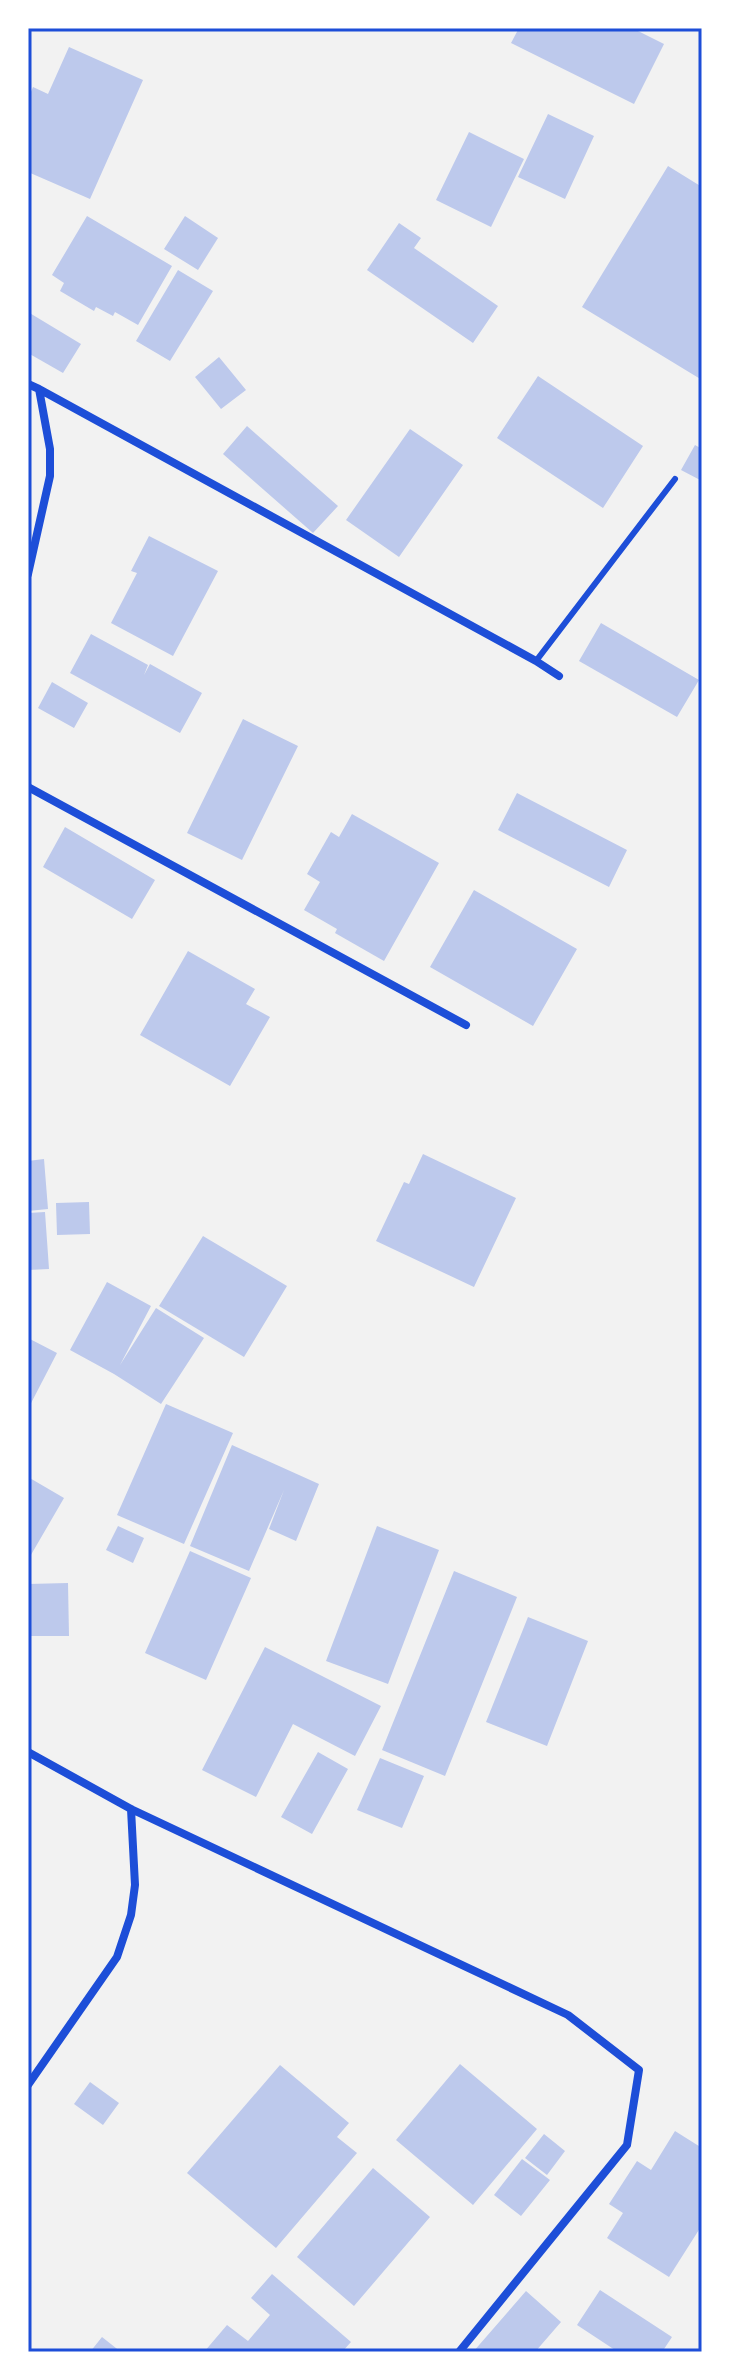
<svg xmlns="http://www.w3.org/2000/svg" width="730" height="2380" font-family="'Varela Round',sans-serif">
<style>
.building{fill:#bdc9ec}
.lines{fill:none;stroke-linecap:round;stroke-linejoin:round}
.service{stroke:#1d4ed8;stroke-width:6}
.minor{stroke:#1d4ed8;stroke-width:8}
.neatline{fill:none;stroke:#1d4ed8;stroke-width:3}
</style>
<rect width="100%" height="100%" fill="#f2f2f2"/>
<path class="building" d="M519,28H632L664,44L634,104L511,43Z
M69,47L143,80L90,199L28,172V99L33,87L48,94Z
M548,114L594,136L565,199L518,177Z
M469,132L524,159L491,227L436,200Z
M668,166L702,187V380L582,307Z
M87,216L172,266L138,325L115,312L113,316L96,307L94,311L60,291L64,283L52,275Z
M185,216L218,238L198,270L164,249Z
M399,223L421,238L414,248L498,306L473,343L367,270Z
M178,270L213,291L170,361L136,341Z
M28,312L81,344L63,373L28,353Z
M219,357L246,390L221,409L195,377Z
M538,376L643,446L603,508L497,438Z
M247,426L338,506L313,533L223,454Z
M410,429L463,465L399,557L346,520Z
M695,445L702,449V481L681,470Z
M149,536L218,571L173,656L111,623L137,573L131,571Z
M601,623L699,680L677,717L579,661Z
M91,634L148,665L144,675L150,664L202,693L180,733L70,673Z
M52,682L88,703L74,728L38,708Z
M243,719L298,746L242,860L187,833Z
M517,793L627,850L609,887L498,830Z
M352,814L439,863L384,961L335,933L337,929L304,910L320,882L307,874L331,832L339,837Z
M65,827L155,880L132,919L43,867Z
M474,890L577,949L533,1026L430,967Z
M188,951L255,989L246,1004L270,1017L230,1086L140,1035Z
M423,1154L516,1198L474,1287L376,1241L404,1182L409,1184Z
M44,1159L48,1209L28,1211V1161Z
M89,1202L90,1234L57,1235L56,1203Z
M45,1212L49,1269L28,1270V1213Z
M203,1236L287,1286L244,1357L159,1306Z
M107,1282L151,1306L120,1365L156,1308L204,1338L161,1404L114,1374L70,1350Z
M28,1338L57,1353L28,1409Z
M166,1404L233,1433L184,1544L117,1515Z
M232,1445L319,1484L296,1541L269,1529L284,1490L249,1571L190,1546Z
M28,1477L64,1498L28,1560Z
M118,1526L144,1538L133,1563L106,1550Z
M377,1526L439,1550L388,1684L326,1661Z
M190,1551L251,1578L206,1680L145,1653Z
M454,1571L517,1597L445,1776L382,1750Z
M68,1583L69,1636H28V1584Z
M528,1617L588,1641L547,1746L486,1722Z
M265,1647L381,1706L355,1756L293,1724L256,1797L202,1770Z
M318,1752L348,1769L312,1834L281,1817Z
M380,1758L424,1776L402,1828L357,1810Z
M460,2064L537,2129L473,2205L396,2140Z
M280,2065L349,2123L337,2137L357,2153L276,2248L187,2173Z
M90,2082L119,2103L103,2125L74,2104Z
M675,2131L702,2148V2225L669,2277L607,2238L623,2213L609,2204L637,2161L651,2170Z
M544,2134L565,2151L547,2175L525,2158Z
M522,2159L550,2180L521,2216L494,2195Z
M373,2168L430,2217L354,2306L297,2257Z
M272,2274L351,2342L342,2352H204L227,2325L248,2341L270,2315L251,2298Z
M600,2290L672,2337L662,2352H618L577,2325Z
M526,2291L561,2322L535,2352H473Z
M102,2337L121,2352H90Z"/>
<g class="lines">
<path class="service" d="M536,661L675,479"/>
<path class="minor" d="M28,384L39,389L50,449V476L28,574
M39,389L536,661L559,676
M28,787L466,1025
M28,1752L131,1809L568,2015L639,2070L627,2145L459,2352
M28,2085L117,1957L131,1915L135,1885L131,1809"/>
</g>
<rect width="730" height="2380" fill="none" stroke="#ffffff" stroke-width="60"/>
<rect x="30" y="30" width="670" height="2320" class="neatline"/>
</svg>
